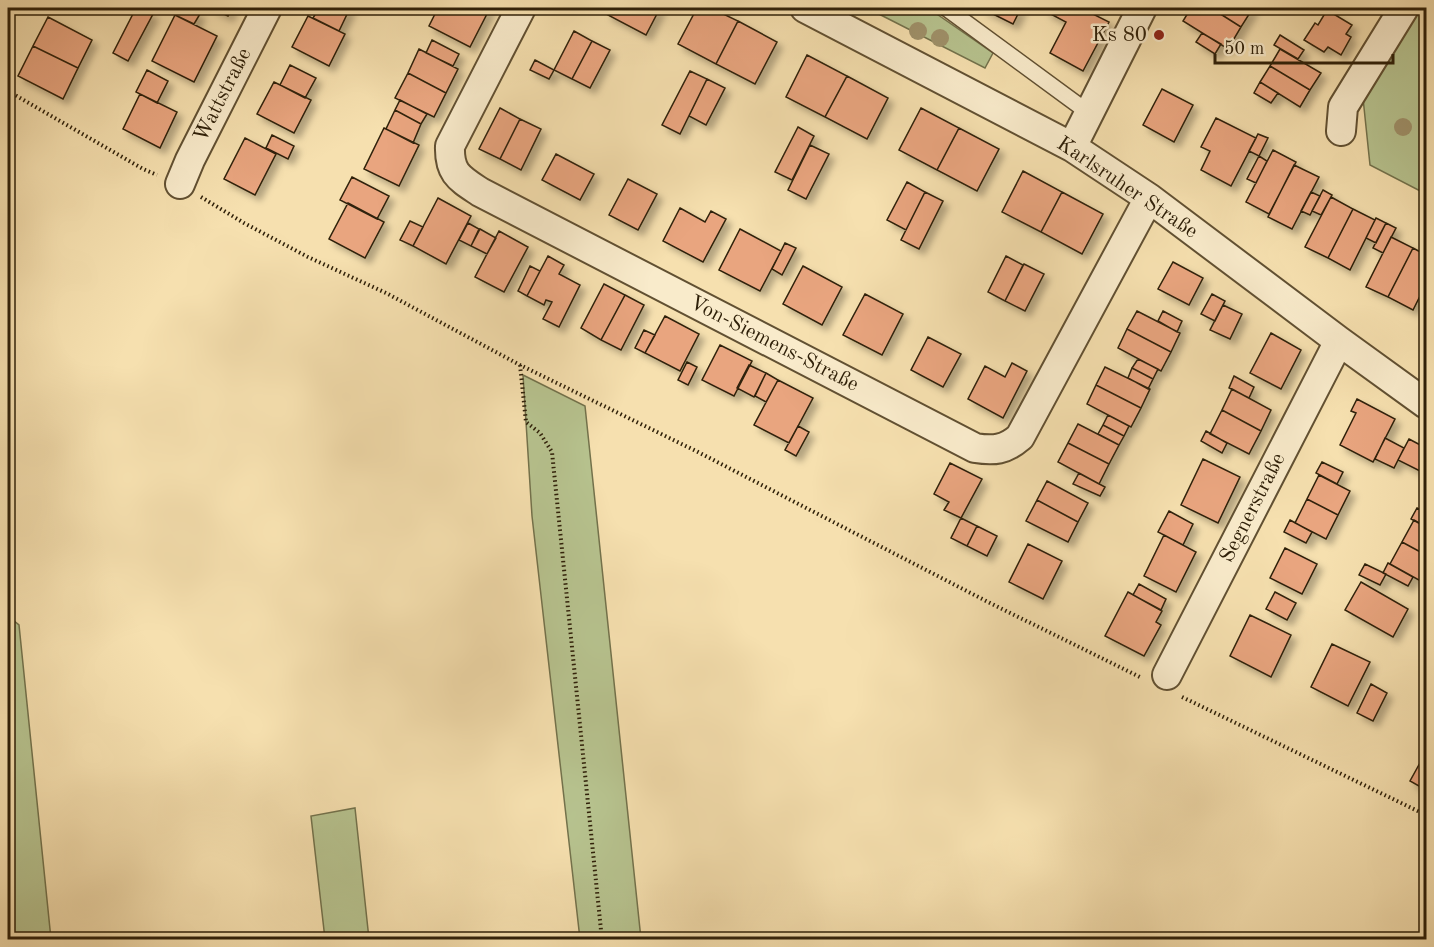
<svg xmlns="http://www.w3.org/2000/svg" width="1434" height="947" font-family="'Old Standard TT',serif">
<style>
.green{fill:#b7c38f;stroke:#73724c;stroke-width:1.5}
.building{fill:#e9a57f;stroke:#2f2009;stroke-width:1.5;filter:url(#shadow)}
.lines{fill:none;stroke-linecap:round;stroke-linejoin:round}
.lane-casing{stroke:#615032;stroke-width:18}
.street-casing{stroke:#615032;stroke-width:32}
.path{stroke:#2f2009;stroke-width:4;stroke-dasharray:1.5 3;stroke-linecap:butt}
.lane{stroke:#f9ebcb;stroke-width:15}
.street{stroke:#f9ebcb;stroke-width:28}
.tree{fill:#9f916a}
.poi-dot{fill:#8f2418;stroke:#f9ebcb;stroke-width:2}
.labels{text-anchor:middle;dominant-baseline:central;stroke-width:5;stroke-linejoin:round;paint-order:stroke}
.poi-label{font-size:21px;fill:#2f2009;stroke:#f9ebcb;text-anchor:end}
.street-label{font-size:21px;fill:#2f2009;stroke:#f9ebcb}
</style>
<defs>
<filter id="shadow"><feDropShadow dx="5.5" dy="5.5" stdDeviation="3" flood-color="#0004"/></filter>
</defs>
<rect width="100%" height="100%" fill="#f6e0af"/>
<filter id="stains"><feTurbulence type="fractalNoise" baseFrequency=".00333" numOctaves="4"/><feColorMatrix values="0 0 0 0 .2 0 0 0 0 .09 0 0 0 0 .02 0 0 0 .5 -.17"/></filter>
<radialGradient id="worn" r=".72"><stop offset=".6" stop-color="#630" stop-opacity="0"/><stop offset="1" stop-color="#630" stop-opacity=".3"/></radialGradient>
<path class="green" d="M867,8H928L993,53L985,68Z
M1418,8H1426V194L1370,165L1363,98Z
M523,375L585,406L641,939H580L532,516Z
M8,616L19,625L51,939H8Z
M355,808L369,939H325L311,816Z"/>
<path class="building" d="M136,8H140L153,14L128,61L113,53Z
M179,8H187L200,14L194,24L175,15Z
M211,8H232L228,16Z
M319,8H350L339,31L313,18Z
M438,8H490L470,47L429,26Z
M609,8H660L646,35L606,14Z
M697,8H711L738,21L716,64L678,44Z
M981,8H1021L1013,24Z
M1047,8H1081L1109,22L1083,71L1050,53L1066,22L1045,11Z
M1191,8H1211L1241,27L1228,49L1183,21Z
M1211,8H1253L1241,27Z
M1327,10L1352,25L1346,34L1351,37L1341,55L1328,47L1324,52L1304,40L1315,23L1318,25Z
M175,15L217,36L194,82L152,61Z
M308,16L345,34L329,66L292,47Z
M48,17L92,40L78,68L33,46Z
M738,21L777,42L755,84L716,64Z
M574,31L592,41L572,79L554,70Z
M1202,33L1221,44L1215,54L1196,42Z
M1280,35L1304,50L1298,59L1274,45Z
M432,40L459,54L453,66L426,53Z
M592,41L610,50L590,88L572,79Z
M33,46L78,68L63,99L18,76Z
M419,49L458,69L446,93L408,73Z
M1280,49L1321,73L1310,90L1270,66Z
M807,55L847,76L825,117L786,97Z
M535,60L554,70L549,79L530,70Z
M290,65L316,78L305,98L280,85Z
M1270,66L1310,90L1300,107L1260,82Z
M147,70L168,81L157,103L136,92Z
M690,71L707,79L680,134L662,125Z
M408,73L446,93L434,117L395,98Z
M847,76L888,98L867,139L825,117Z
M707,79L725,88L706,125L689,116Z
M274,82L311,100L294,133L257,114Z
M1260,82L1278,93L1271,103L1254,93Z
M1162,89L1193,105L1174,142L1143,125Z
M140,94L177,112L160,148L123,129Z
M400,100L427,114L421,124L395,110Z
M500,108L520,119L500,159L479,149Z
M921,108L959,128L937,170L899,150Z
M395,110L421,124L413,143L386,129Z
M1216,118L1256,138L1231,186L1201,170L1210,151L1201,147Z
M520,119L541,129L521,170L500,159Z
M798,127L814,136L792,180L775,172Z
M384,128L419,145L399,186L364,169Z
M959,128L999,149L977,191L937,170Z
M1258,134L1268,138L1259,156L1249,151Z
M272,135L294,146L288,159L266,148Z
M245,138L276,154L255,195L224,179Z
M810,145L829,154L806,199L788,190Z
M1273,150L1296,162L1269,214L1246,202Z
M556,154L594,174L580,200L542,180Z
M1259,156L1267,161L1256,183L1247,179Z
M1294,165L1319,177L1292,229L1268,217Z
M1023,171L1062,192L1041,232L1002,212Z
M352,177L389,196L377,219L340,200Z
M628,179L657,194L638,230L609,215Z
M907,182L925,192L906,230L887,220Z
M1323,190L1332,195L1321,215L1312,211Z
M925,192L943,201L919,249L901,240Z
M1062,192L1103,214L1082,254L1041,232Z
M1311,192L1320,196L1310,215L1301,211Z
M1331,197L1353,209L1328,258L1305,247Z
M438,198L471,216L446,264L413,246Z
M348,203L384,222L365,258L329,239Z
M680,208L705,222L711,211L726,219L703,262L663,241Z
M1353,209L1375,220L1350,270L1328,258Z
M1376,218L1386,223L1376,243L1366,238Z
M410,221L423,227L413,246L400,240Z
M468,223L479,229L471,246L459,240Z
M1386,223L1396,228L1383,253L1373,248Z
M480,229L496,238L487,254L471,246Z
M740,229L781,251L760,291L719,270Z
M499,231L528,247L504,292L475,277Z
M1391,237L1413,248L1388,297L1366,287Z
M785,243L796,248L782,275L772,269Z
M1413,248L1426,255V284L1413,310L1388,297Z
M548,256L564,265L559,274L580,285L559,327L543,319L552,302L546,300L544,305L527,296Z
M1006,256L1023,265L1005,301L988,292Z
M1173,262L1203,278L1189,305L1158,289Z
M1024,264L1044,274L1025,311L1005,301Z
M530,266L540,271L527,296L518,291Z
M803,266L842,287L822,325L783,304Z
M604,284L625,295L601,340L581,328Z
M865,294L903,314L882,355L843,335Z
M1212,294L1225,301L1215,321L1201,314Z
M625,295L644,305L621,350L601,340Z
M1223,305L1242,314L1230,339L1210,330Z
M1137,311L1180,333L1171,352L1127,329Z
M1163,311L1182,321L1177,332L1158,321Z
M665,316L699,334L680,371L645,353Z
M1127,329L1171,352L1161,371L1118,348Z
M644,330L655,335L645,353L635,348Z
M1271,333L1301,350L1281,389L1250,373Z
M928,337L961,354L943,387L911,370Z
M720,345L752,361L734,396L702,380Z
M1138,359L1158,369L1153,379L1132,368Z
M687,362L697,367L688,385L678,380Z
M1012,363L1027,371L1003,418L968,399L985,366L1005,377Z
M749,365L766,373L754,397L737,388Z
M1105,367L1150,389L1141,408L1096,385Z
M1132,368L1153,379L1148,389L1128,378Z
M766,373L778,380L766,402L755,396Z
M1234,376L1254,387L1249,398L1229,388Z
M778,380L813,398L789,443L754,425Z
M1096,385L1141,408L1131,427L1087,404Z
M1232,389L1271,410L1261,431L1222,410Z
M1357,399L1395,419L1373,462L1340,445L1356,413L1351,411Z
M1222,410L1261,431L1249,454L1210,434Z
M1108,415L1129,426L1124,436L1103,425Z
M1078,424L1119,445L1109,464L1068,443Z
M1103,425L1124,436L1119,445L1098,434Z
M798,426L809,432L796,456L785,450Z
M1206,431L1227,443L1222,453L1201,441Z
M1385,438L1404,448L1394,468L1375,459Z
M1409,439L1426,448V459L1420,471L1398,460Z
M1068,443L1109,464L1099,484L1058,462Z
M1203,459L1240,477L1218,523L1181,505Z
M1322,462L1343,472L1337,484L1316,473Z
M950,463L982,479L961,518L944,510L949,502L934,494Z
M1079,473L1105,487L1100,496L1073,484Z
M1319,475L1350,491L1338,515L1307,499Z
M1047,481L1088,503L1078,522L1037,500Z
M1307,499L1338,515L1326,539L1295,523Z
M1037,500L1078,522L1068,542L1026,521Z
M1417,508L1426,513V527L1411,519Z
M1169,511L1193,524L1183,545L1158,532Z
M961,518L977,526L967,546L951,538Z
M1290,520L1312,532L1306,543L1284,532Z
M1414,520L1426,527V555L1402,542Z
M977,526L997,536L987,556L967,546Z
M1164,535L1196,552L1176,592L1144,576Z
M1402,542L1426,555V584L1390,564Z
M1028,544L1062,561L1043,599L1009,582Z
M1285,548L1317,564L1302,594L1270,578Z
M1388,563L1413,577L1408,586L1383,573Z
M1365,564L1386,574L1380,585L1359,575Z
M1361,582L1408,609L1393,637L1345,610Z
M1139,584L1166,599L1161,610L1133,595Z
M1128,592L1162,611L1156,622L1161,625L1144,656L1105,636Z
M1275,592L1296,603L1287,620L1266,609Z
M1250,615L1291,635L1271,677L1230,656Z
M1332,644L1370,662L1348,706L1311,687Z
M1371,684L1387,693L1373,721L1357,713Z
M1426,752V790L1410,781Z"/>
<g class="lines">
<defs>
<path id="lane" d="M946,8L1089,113"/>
<path id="street" d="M521,8L450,146C449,173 459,178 480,192L975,448C994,451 1005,450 1020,437L1149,198
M805,8L1072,147L1149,198L1339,341L1426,404
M1341,131L1343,107L1404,8
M1072,147L1142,8
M180,184L190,160L267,8
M1167,675L1339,341"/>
</defs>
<use href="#lane" class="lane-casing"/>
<use href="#street" class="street-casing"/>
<path class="path" d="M8,91L143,169L157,175
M201,197L244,223L308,257L386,293L520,365L696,451L988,602L1142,678
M520,365L526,422L540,433L552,452L602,940
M1182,697L1426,815"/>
<use href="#lane" class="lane"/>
<use href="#street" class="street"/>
</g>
<g class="tree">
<circle cx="918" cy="31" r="9"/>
<circle cx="940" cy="38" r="9"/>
<circle cx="1403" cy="127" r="9"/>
</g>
<circle class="poi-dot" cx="1159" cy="35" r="6"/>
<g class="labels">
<g class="poi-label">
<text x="1147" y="35">Ks 80</text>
</g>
<g class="street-label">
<text transform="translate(223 95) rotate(-63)">Wattstraße</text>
<text transform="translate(1127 188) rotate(34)">Karlsruher Straße</text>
<text transform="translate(774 344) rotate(27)">Von-Siemens-Straße</text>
<text transform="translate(1253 508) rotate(-63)">Segnerstraße</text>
</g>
</g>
<rect width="1434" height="947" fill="none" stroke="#f6e0af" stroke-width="30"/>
<rect x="9" y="9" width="1416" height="929" fill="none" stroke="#2f2009" stroke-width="3"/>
<rect x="15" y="15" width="1404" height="917" fill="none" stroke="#2f2009" stroke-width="1.5"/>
<path d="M1215 54v9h178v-9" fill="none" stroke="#2f2009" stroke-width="3"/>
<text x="1224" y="54" font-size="18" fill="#2f2009" stroke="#f9ebcb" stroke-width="4.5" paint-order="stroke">50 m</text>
<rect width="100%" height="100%" filter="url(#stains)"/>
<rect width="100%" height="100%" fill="url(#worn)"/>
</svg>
